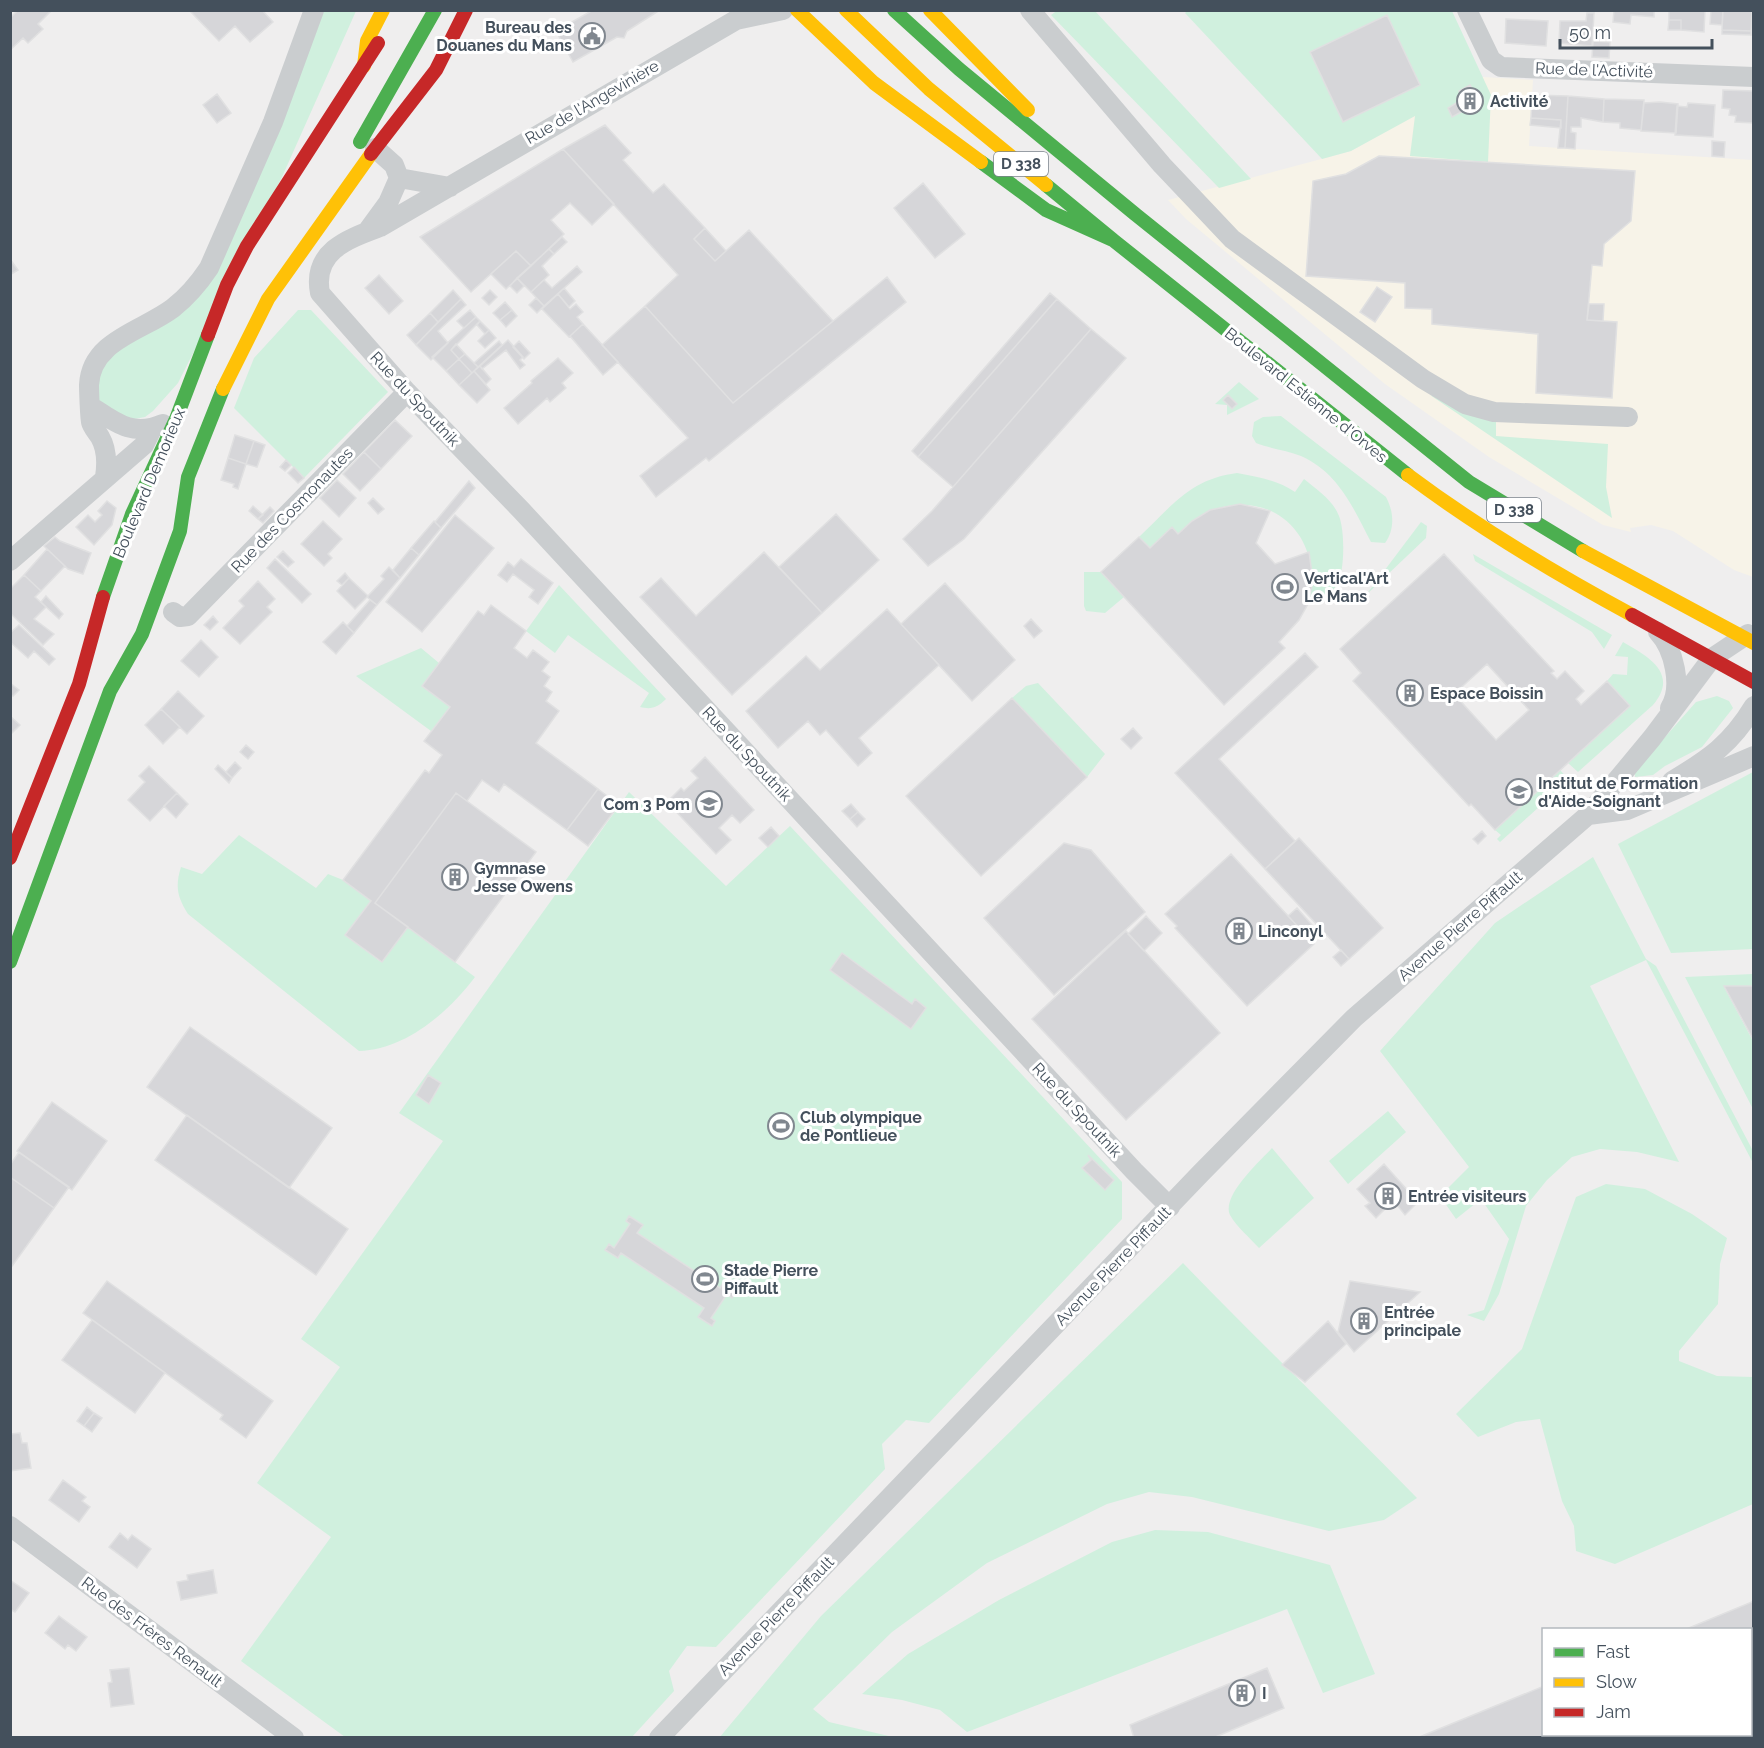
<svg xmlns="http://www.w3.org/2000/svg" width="1764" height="1748" font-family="Raleway,sans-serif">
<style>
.commercial{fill:#f7f3e8}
.green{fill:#d0f0de}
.building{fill:#d6d6d9;stroke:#e0e0e1;stroke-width:1.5;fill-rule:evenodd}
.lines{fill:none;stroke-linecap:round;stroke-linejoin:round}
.street{stroke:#cacdcf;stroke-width:20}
.fast{stroke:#4caf50;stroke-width:14}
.slow{stroke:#ffc107;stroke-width:14}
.jam{stroke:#c62828;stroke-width:14}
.labels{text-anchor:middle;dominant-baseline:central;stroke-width:6;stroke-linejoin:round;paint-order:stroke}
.shield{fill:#fff;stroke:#7c848d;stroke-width:1.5}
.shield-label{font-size:15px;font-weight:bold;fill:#44505c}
.poi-label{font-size:16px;font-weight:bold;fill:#44505c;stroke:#fff;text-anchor:start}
.street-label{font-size:16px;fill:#44505c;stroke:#fff}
</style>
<rect width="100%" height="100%" fill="#efeeee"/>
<path class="commercial" d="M1483,77L1533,80L1529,146L1753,160V577L1734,570L1673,531L1651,525L1630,528L1631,532L1603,525L1489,457L1385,384L1186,219L1168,200L1351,151Z"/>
<path class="green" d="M1058,10L1095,11L1251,179L1219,188L1051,15Z
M1188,10L1452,11L1491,95L1488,162L1410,156L1415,116L1351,151L1322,159L1185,13Z
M311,11H356L282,177L178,383L153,411L145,417L134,419L122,416L89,396L91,373L198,284Z
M298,310H311L388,392L304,478L234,408L254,358Z
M1239,382L1259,399L1227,415V405L1215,404Z
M1430,395C1454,402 1472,418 1496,420V436L1608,444L1606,487L1612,518Z
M1281,416L1386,497C1394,512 1395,529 1385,543L1371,542C1353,508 1339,473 1301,456C1287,450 1271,449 1256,443L1252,436L1254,422L1263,417Z
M1237,473C1258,477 1277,480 1295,492L1304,479C1316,489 1333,500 1339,516C1345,531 1345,571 1337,585C1333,591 1326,597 1321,602L1309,598C1323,537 1273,488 1212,510C1198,515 1190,525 1178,534C1170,540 1159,544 1150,548L1139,537C1172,506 1190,479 1237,473Z
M1421,522L1427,526L1426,538L1366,595Z
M1473,554L1612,635L1604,649L1592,632L1475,561Z
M1084,572H1101L1124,597L1105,613L1086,611L1084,606Z
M559,585L666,699C658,707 652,710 640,707L649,693L568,635L555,653L526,631Z
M1623,642C1647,656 1680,673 1653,705L1578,772L1568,763L1630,706L1607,681L1613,674L1627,675L1628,657L1615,656Z
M421,648L439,663L423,685L450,707L431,731L356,676Z
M1038,683L1105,754L1087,777L1012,698L1026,686Z
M1717,696L1729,701L1733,708L1702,747L1665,766L1653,775L1635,777V771L1696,702Z
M1560,770L1569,780L1500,842L1497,839L1501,835L1495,830Z
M1753,772V949L1671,953L1618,844Z
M629,792L726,886L790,826L1122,1182V1219L929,1423L906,1420L882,1444L885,1469L716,1647L687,1646L669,1671L674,1691L632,1737H345L241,1661L331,1537L257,1483L340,1367L301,1339L443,1141L399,1113Z
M239,835L316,888L328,874L343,880L371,901L345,935L381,962L408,927L475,977C449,1012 405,1050 359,1051L188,914C177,897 175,886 181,867L202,874Z
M1593,857L1646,959L1656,966L1753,1151V1163L1646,960L1590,986L1679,1162L1637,1152L1600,1149L1572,1157L1547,1180L1526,1206L1499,1294L1484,1321L1467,1315L1484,1310L1509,1239L1481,1199L1456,1219L1440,1196L1469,1167L1380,1051L1495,923Z
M1753,974V986L1724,987L1753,1041V1109L1685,977Z
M1388,1111L1406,1132L1348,1184L1329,1161Z
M1272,1148L1314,1198L1259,1248C1250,1238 1236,1226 1230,1215C1221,1196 1260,1161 1272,1148Z
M1606,1184L1645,1189L1692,1214L1727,1238L1720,1264L1718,1304L1679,1351V1361L1717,1376L1754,1377L1753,1504L1615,1564L1576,1551L1574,1526L1562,1501L1540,1419L1516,1422L1478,1437L1456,1414L1522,1349L1576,1197Z
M1183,1263C1260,1343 1340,1419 1417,1498L1384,1520L1329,1531L1192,1497L1149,1492L1107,1504L987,1563L892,1632L813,1709L829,1722L893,1737L719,1738L821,1616Z
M1155,1530L1208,1532L1330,1565L1375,1674L1323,1693L1287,1609L967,1732L940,1710L902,1700L862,1694L908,1654L999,1600L1112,1542Z"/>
<path class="building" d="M18,10H52L38,24L43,29L28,43L23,38L10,50V18Z
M189,10H262L273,22L250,42L235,26L219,41Z
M593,10H660L627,31L624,38L617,37L573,62L556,31Z
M1614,10H1654V17L1631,15L1630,24L1613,22Z
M1669,10H1705L1704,32L1681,30V20H1669Z
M1711,10H1723L1722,25L1710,24Z
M1723,10H1752L1751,31L1722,30Z
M1587,13H1594L1592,46L1559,43L1560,21H1586Z
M1387,15L1420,85L1343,122L1310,52Z
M1506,19L1548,21L1546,46L1505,43Z
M1669,20H1681V30H1668Z
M1722,30L1751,31V35L1722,34Z
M1593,41L1610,42L1609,58L1592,57Z
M1470,85L1480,102L1452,117L1448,108L1463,99L1459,91Z
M1723,90L1754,91V123L1735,122L1736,116L1729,115L1730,109L1722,108Z
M217,94L231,113L217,123L203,105Z
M1532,95L1568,96L1565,148H1558L1561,120L1531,118Z
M1568,96L1604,99L1603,122L1581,118V127H1571V132L1576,133L1575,149L1565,148Z
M1604,99L1644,100L1641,130L1620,128V123L1603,122Z
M1660,102L1678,104L1676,133L1641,131L1644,103Z
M1688,103L1715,105L1713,137L1675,135L1677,106L1687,107Z
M1531,118L1561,120V128L1530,125Z
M605,125L631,153L623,160L653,193L664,184L705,228L694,239L715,261L749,230L833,321L733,403L645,306L678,275L563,149Z
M1712,141L1725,142L1724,157L1712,156Z
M563,149L614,204L592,225L570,203L551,220L564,234L531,266L516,251L471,292L420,237Z
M1379,156L1635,171L1631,221L1604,244L1602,266L1592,265L1587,320L1617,322L1612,398L1536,393L1538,334L1432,324V309L1405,308V283L1306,276L1313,181L1346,174Z
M923,183L965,234L935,258L894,208Z
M705,228L726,251L715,261L694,239Z
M562,237L567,242L554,254L549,249Z
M549,249L554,254L542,266L549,275L531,292L517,278Z
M516,251L531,266L506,289L491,274Z
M10,259L18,270L10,275Z
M577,266L582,272L544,306L531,292L544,280L552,288Z
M379,275L403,301L389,314L365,288Z
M887,277L906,302L709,461L706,458L656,497L640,476L688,438L602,345L645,306L733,403Z
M517,278L524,286L517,293L510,286Z
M1377,287L1392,297L1375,322L1360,312Z
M564,288L575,301L569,307L558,294Z
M453,290L461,299L438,322L430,313Z
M490,290L497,297L489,305L482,298Z
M1050,293L1057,299L918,457L912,451Z
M558,294L570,309L576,304L583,312L577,317L583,324L569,337L542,309Z
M536,298L544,306L537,313L529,305Z
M461,299L466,305L438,331L448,343L431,360L416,345Z
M1057,299L1091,329L953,487L918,457Z
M505,302L512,310L500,320L493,313Z
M1589,304H1604L1603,321L1587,320Z
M470,310L476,317L464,328L457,321Z
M512,310L517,316L506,327L500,320Z
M430,313L438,322L416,345L407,335Z
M476,317L480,321L451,350L459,359L446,371L432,357Z
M480,321L489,330L485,334L477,325Z
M583,324L618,362L603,375L570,336Z
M1091,329L1126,358L964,539L928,566L903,539L932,511Z
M489,330L496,338L485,348L478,341Z
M508,340L523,357L520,360L525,365L520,369L506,350L482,369L480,366Z
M499,341L502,345L478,367L474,363Z
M519,341L530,353L524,359L513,347Z
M456,344L465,354L459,359L451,350Z
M465,354L478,367L472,373L459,359Z
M558,358L573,373L562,383L566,388L550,402L547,398L518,424L504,408L532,383L531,381Z
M459,359L472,373L459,385L446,371Z
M480,366L491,379L486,384L474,371Z
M474,371L490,390L477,403L459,385Z
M1228,395L1237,404L1232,409L1223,400Z
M395,420L412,436L381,469L364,452Z
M235,435L254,441L246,464L228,458Z
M254,441L265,445L257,467L246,464Z
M364,452L381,469L360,491L343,474Z
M228,458L246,464L238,489L233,487L234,484L221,480Z
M286,460L291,465L285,471L280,467Z
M294,467L304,478L298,483L288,473Z
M337,480L356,498L339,517L320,498Z
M469,481L475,488L441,528L435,522Z
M373,498L384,509L378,514L368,503Z
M107,501L116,508L112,525L94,545L76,527L88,515L95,522L102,515L98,511Z
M1240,504L1270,511L1256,543L1275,564L1309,552L1313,581L1308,604L1299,620L1279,642L1285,648L1224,705L1101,572L1139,537L1150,548L1172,527L1178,534L1192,521L1210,510Z
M253,506L263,515L258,519L249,511Z
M270,507L274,511L263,523L258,519Z
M836,514L879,560L822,613L779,567Z
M455,515L494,548L422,632L386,602Z
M323,521L342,539L328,554L332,558L324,566L301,544Z
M434,521L441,528L419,555L411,548Z
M55,537L60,541L91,553L83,574L68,569L44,546Z
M411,548L419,555L400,578L393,570Z
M47,549L65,566L41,591L24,575Z
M283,551L294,562L288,567L277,557Z
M764,552L822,613L732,695L640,597L661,578L696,616Z
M1444,554L1554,671L1551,673L1557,679L1565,671L1584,691L1576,699L1581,705L1607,681L1630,706L1495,830L1471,804L1469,806L1353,681L1361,673L1340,649ZM1487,664L1529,710L1496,740L1454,694Z
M275,559L311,594L302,603L267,568Z
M521,559L553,583L538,604L529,597L534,590L513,574L507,582L498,575L508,562L514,567Z
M389,567L400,578L377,605L367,597L384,579L381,576Z
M345,573L349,578L342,585L337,581Z
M24,575L41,591L35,597L46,607L34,619L54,634L43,645L10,613V589Z
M349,578L368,596L355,609L337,591Z
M258,581L275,599L267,607L272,612L240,644L223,628L244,606L239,601Z
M945,583L1015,660L972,701L901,624Z
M46,596L63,614L59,619L41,602Z
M370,600L377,605L354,633L347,626Z
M491,605L526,631L514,648L527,658L533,650L549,662L542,671L550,677L544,686L552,692L546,701L559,711L536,743L598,789L567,830L504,784L499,792L482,780L467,801L456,793L375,903L408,927L382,962L345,935L371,901L343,880L425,770L429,773L442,755L424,741L450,707L422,686L478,611L484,615Z
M887,609L939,665L859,738L872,753L858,766L826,730L820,735L808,721L778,748L746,711L806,656L820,670Z
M213,616L218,622L210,630L204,625Z
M1031,619L1042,631L1034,638L1024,626Z
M343,622L354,633L336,654L323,642Z
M19,625L55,659L49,665L34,651L28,658L10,642V633Z
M201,640L218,657L199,677L181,661Z
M1305,653L1318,667L1219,759L1295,841L1265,869L1175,773Z
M10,683L19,690L13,696L10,694Z
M178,691L204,716L187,734L161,709Z
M1012,698L1087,777L981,876L906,796Z
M161,709L180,727L163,744L145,725Z
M10,716L20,725L12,733L10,731Z
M1133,728L1142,738L1131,749L1121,739Z
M246,745L254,752L248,759L240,752Z
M705,757L754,810L740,823L732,815L719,828L731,840L716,854L667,802L681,788L684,791L698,778L691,771Z
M235,762L241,768L232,778L226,772Z
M218,765L232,778L229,783L215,769Z
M149,766L177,793L150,821L128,800L145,782L139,776Z
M598,789L619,805L588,846L567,830Z
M177,793L188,804L176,818L164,806Z
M456,793L536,852L455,962L375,903Z
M851,804L858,812L850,819L842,811Z
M858,812L865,819L857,827L850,819Z
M771,827L779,836L768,847L759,838Z
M1482,831L1486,836L1478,844L1473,839Z
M1299,838L1383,928L1349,959L1265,869Z
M1064,843L1091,850L1145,912L1054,995L984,918Z
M1231,854L1314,944L1247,1006L1175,928L1177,926L1165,914Z
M1297,908L1312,925L1304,933L1288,916Z
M1146,916L1162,933L1144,951L1128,934Z
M1126,931L1220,1033L1126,1120L1032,1019Z
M1341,950L1349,959L1341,966L1333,957Z
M842,953L912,1004L915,999L926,1008L911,1029L830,970Z
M1724,986H1754V1041Z
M190,1027L332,1128L289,1188L147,1087Z
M428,1075L441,1083L429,1104L416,1095Z
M52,1102L107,1141L72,1190L17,1151Z
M187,1115L348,1229L316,1275L155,1160Z
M19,1152L69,1187L54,1208L10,1177V1165Z
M1088,1155L1114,1180L1105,1190L1082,1168L1091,1160Z
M1384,1164L1418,1202L1405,1215L1397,1205L1388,1206L1376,1218L1365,1206L1370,1203L1357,1189Z
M10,1177L54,1208L10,1269Z
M629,1216L643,1225L637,1233L720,1288L723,1283L736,1292L732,1298L727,1294L711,1318L715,1321L712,1326L698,1317L704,1308L621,1253L618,1258L605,1250L609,1244L614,1248L630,1224L626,1221Z
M107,1281L273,1401L246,1438L220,1419L223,1415L83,1313Z
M1350,1281L1420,1292L1354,1352L1338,1332Z
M92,1320L165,1373L135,1413L62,1360Z
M1328,1321L1346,1344L1305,1382L1282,1365Z
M87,1407L94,1413L84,1426L77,1421Z
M94,1413L102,1418L92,1432L84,1426Z
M20,1433L22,1443H27L31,1468L10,1471V1434Z
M63,1480L86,1497L82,1501L90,1507L79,1522L49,1500Z
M120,1533L128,1540L132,1535L151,1549L137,1568L109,1547Z
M213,1570L217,1593L181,1600L177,1582L188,1580L187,1575Z
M10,1580L29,1593L15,1612L10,1609Z
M1754,1601V1738H1417L1544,1686V1734H1750V1630H1684Z
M59,1616L87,1637L76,1651L68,1645L65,1649L45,1633Z
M129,1668L134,1704L111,1707L108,1683L112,1682L110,1670Z
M1267,1668L1284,1708L1213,1738H1134L1130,1725Z"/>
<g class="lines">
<path class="street" d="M783,10L736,20L380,227C348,239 312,251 320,293L407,392L521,510L1134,1171L1170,1207
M1030,10L1162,165L1232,239L1423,379L1465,404L1494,412L1628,417
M1467,10L1491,60L1501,67L1754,77
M399,178L450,187
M369,229L388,203L399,178L394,165L375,148
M92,407C116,423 133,437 163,424
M105,477C107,464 107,449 100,437C97,432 92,427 91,422C90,419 89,389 89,385C91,340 143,331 173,308C187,297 199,283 209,268L273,122L314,10
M10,561L144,445L152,429
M173,612L180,617L188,616L407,392
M1658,632C1674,649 1683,687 1670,708
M1672,781C1709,759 1731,744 1754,706
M1588,815L1627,810L1754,756
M10,1526L294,1738
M659,1738L1201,1173L1354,1018L1588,815L1652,738L1712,658L1748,634"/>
<path class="fast" d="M894,10L959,69L1135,214
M360,142L435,10
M981,162L1046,210L1113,240L1408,475
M1046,185L1113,240
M1135,214L1469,482L1583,551
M103,597L132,514L176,419L208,335
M10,962L110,691L142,634L180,531L188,477L223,389"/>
<path class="slow" d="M797,10L874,83L981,162
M846,10L929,89L1046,185
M930,10L1028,110
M364,66L367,41L383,10
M223,389L268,299L371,154
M1408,475C1479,528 1554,573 1632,615
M1583,551L1754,643"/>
<path class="jam" d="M371,154L436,70L466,10
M208,335L227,285L247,246L378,43
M1632,615L1754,682
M10,858L79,684L103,597"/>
</g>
<defs>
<symbol id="civic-ring" viewBox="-11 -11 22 22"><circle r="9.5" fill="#fff" stroke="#80878f" stroke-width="1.5"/><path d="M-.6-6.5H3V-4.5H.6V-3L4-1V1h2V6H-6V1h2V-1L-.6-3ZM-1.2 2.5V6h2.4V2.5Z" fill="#80878f"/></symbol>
<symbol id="building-ring" viewBox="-11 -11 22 22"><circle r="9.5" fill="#fff" stroke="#80878f" stroke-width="1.5"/><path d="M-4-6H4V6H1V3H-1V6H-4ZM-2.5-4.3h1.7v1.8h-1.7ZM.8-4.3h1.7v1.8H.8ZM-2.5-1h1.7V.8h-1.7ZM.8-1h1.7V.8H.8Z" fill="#80878f"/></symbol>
<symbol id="stadium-ring" viewBox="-11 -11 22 22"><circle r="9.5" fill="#fff" stroke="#80878f" stroke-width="1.5"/><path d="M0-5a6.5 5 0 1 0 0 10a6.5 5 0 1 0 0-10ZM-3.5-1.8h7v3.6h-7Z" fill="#80878f"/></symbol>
<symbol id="university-ring" viewBox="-11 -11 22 22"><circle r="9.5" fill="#fff" stroke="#80878f" stroke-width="1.5"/><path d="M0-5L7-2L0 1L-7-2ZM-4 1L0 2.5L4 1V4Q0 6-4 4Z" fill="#80878f"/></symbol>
<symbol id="school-ring" viewBox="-11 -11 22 22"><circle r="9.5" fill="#fff" stroke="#80878f" stroke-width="1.5"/><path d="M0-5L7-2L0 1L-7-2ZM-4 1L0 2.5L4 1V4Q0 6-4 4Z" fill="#80878f"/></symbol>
</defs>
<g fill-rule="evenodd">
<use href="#civic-ring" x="577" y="21" width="30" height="30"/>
<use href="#building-ring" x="1455" y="86" width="30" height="30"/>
<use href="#stadium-ring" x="1270" y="572" width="30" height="30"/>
<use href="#building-ring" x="1395" y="678" width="30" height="30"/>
<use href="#university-ring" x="1504" y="777" width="30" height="30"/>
<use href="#school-ring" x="694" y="789" width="30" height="30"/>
<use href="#building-ring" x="440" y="862" width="30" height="30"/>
<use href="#building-ring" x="1224" y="916" width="30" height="30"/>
<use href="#stadium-ring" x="766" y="1111" width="30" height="30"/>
<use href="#building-ring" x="1373" y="1181" width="30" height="30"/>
<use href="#stadium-ring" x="690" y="1264" width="30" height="30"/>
<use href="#building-ring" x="1349" y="1306" width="30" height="30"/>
<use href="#building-ring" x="1227" y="1678" width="30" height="30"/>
</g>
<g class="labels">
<g class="shield">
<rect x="994" y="152" width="54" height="24" rx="4.5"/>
<rect x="1487" y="498" width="54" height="24" rx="4.5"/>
</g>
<g class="shield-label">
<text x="1021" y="164">D 338</text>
<text x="1514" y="510">D 338</text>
</g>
<g class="poi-label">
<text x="572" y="27" text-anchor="end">Bureau des<tspan x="572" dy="18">Douanes du Mans</tspan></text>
<text x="1490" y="101">Activité</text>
<text x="1304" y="578">Vertical'Art<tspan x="1304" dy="18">Le Mans</tspan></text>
<text x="1430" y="693">Espace Boissin</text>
<text x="1538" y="783">Institut de Formation<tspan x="1538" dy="18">d'Aide-Soignant</tspan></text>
<text x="690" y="804" text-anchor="end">Com 3 Pom</text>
<text x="474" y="868">Gymnase<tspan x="474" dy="18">Jesse Owens</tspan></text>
<text x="1258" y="931">Linconyl</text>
<text x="800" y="1117">Club olympique<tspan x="800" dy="18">de Pontlieue</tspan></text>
<text x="1408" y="1196">Entrée visiteurs</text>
<text x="724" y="1270">Stade Pierre<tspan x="724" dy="18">Piffault</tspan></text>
<text x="1384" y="1312">Entrée<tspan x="1384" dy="18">principale</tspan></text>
<text x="1262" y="1693">I</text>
</g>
<g class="street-label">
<text transform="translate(1594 70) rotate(2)">Rue de l'Activité</text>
<text transform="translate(592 102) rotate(-30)">Rue de l'Angevinière</text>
<text transform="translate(1306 395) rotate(39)">Boulevard Estienne d'Orves</text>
<text transform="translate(415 399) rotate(47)">Rue du Spoutnik</text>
<text transform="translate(149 483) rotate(-67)">Boulevard Demorieux</text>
<text transform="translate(292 510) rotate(-46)">Rue des Cosmonautes</text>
<text transform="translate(747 754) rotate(47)">Rue du Spoutnik</text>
<text transform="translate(1460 926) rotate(-41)">Avenue Pierre Piffault</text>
<text transform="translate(1077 1110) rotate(47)">Rue du Spoutnik</text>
<text transform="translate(1113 1266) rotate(-46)">Avenue Pierre Piffault</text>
<text transform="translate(776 1616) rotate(-46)">Avenue Pierre Piffault</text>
<text transform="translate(152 1632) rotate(37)">Rue des Frères Renault</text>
</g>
</g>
<rect width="1764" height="1748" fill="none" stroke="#44505c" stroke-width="24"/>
<rect x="1542" y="1628" width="210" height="108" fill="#ffffff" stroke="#b4b9be" stroke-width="1.5"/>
<rect x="1554" y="1648" width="30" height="9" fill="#4caf50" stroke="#b4b9be" stroke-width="1.5"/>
<text x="1596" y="1658" font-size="18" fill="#44505c">Fast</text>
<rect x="1554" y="1678" width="30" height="9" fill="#ffc107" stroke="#b4b9be" stroke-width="1.5"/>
<text x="1596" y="1688" font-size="18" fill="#44505c">Slow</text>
<rect x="1554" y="1708" width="30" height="9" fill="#c62828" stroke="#b4b9be" stroke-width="1.5"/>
<text x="1596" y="1718" font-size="18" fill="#44505c">Jam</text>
<path d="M1560 39v9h152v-9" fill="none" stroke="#44505c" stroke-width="3"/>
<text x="1569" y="39" font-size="18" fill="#44505c" stroke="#ffffff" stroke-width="4.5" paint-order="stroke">50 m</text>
</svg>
